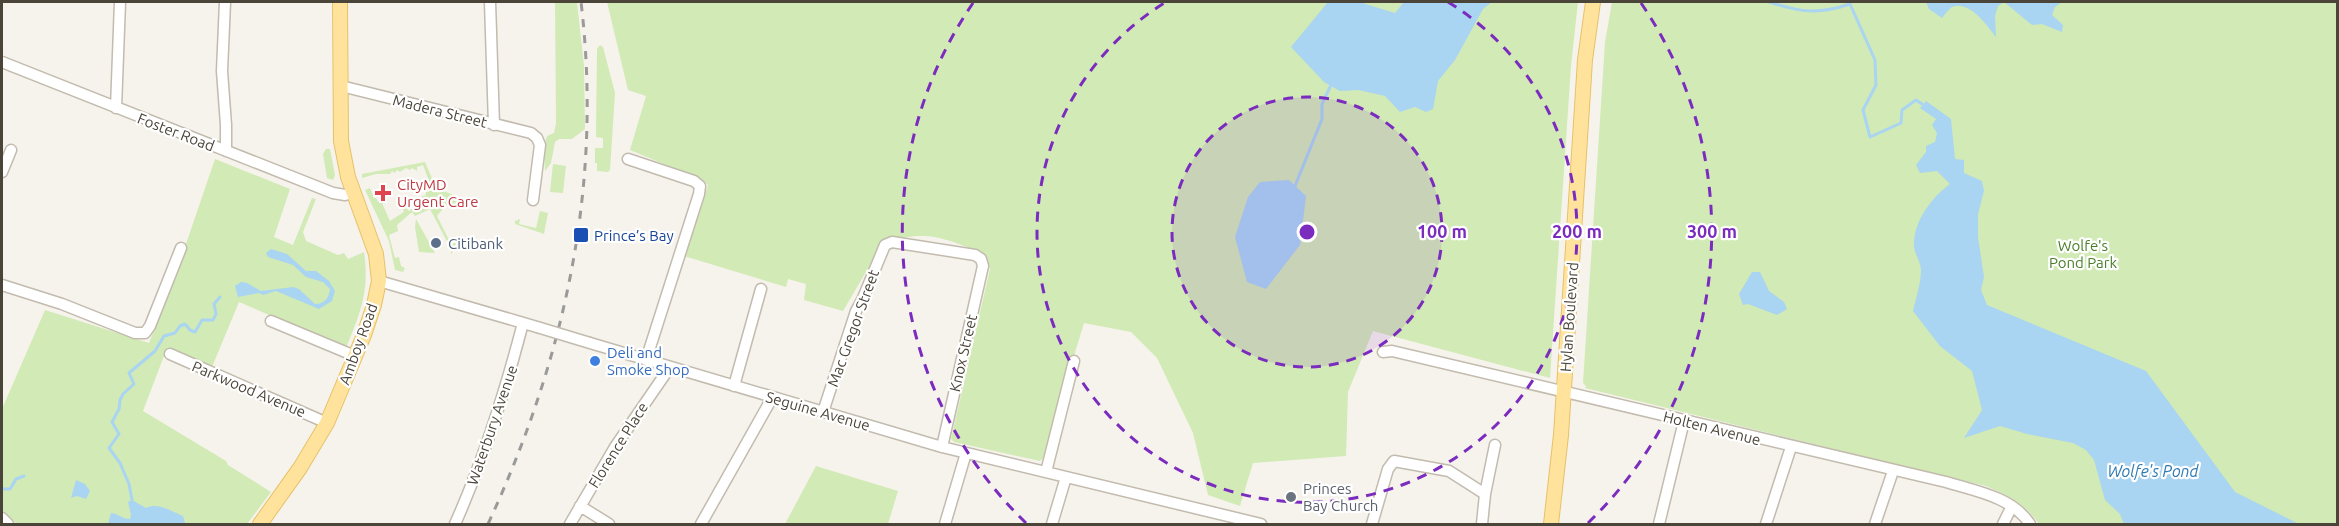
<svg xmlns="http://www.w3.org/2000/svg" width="2339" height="526" font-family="Ubuntu,sans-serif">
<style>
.green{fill:#d2eab5}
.water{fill:#a9d4f2}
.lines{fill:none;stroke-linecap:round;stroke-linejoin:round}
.stream{stroke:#a9d4f2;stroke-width:3}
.minor-casing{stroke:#c2bbae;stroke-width:13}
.major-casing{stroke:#e6c16a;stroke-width:16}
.minor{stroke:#fff;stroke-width:10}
.major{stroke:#ffe39c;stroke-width:14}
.rail{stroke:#9a9a9a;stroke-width:3;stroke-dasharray:8 8;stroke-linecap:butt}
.minor-bridge-casing{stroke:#c2bbae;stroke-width:13;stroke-linecap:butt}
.minor-bridge{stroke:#fff;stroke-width:10}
.ring{fill:none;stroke:#7b2cbf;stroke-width:3;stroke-dasharray:10 8}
.health-dot{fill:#e0444e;stroke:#fff;stroke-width:2}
.transit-dot{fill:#1a4fb4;stroke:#fff;stroke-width:2}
.service-dot{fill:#5c6f8a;stroke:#fff;stroke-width:2}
.shop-dot{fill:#3f7fe0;stroke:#fff;stroke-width:2}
.worship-dot{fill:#6b7280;stroke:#fff;stroke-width:2}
.labels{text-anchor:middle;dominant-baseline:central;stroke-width:4.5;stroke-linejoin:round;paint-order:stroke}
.street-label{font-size:15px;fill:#4b4439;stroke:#fff}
.health-label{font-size:15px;fill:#be3a42;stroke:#fff;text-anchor:start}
.transit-label{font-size:15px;fill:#164399;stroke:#fff;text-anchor:start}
.service-label{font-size:15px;fill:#4e5e75;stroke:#fff;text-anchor:start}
.park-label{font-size:15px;fill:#4a7f2a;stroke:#fff}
.shop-label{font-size:15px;fill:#366cbe;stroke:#fff;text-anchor:start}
.worship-label{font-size:15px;fill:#5b616d;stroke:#fff;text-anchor:start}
.water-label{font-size:16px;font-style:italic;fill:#2e7ab2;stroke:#fff}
.centre{fill:#7b2cbf;stroke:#fff;stroke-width:3}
.ring-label{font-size:18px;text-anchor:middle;font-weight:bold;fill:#7b2cbf;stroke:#fff;stroke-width:4.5;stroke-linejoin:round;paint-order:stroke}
</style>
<rect width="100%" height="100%" fill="#f6f3ec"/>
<path class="green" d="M555,2H577L584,66L585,129L572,139H559L555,142L551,163L545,171L544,146L547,136L554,133L556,123Z
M607,2H1578L1571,66L1550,378L1373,331L1348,392L1346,456L1253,463L1240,506L1208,495L1193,433L1157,358L1131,332L1084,323L1043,458L1040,461L954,442L951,439L990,269L985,254C943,238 928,229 883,243L843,311L804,300L806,284L788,279L786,287L684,256L708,185L702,180L630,150L646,96L628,90Z
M1612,2H2337V524H2039C2026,505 2008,495 1986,486L1585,388L1586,386L1583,383L1605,42Z
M600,45L603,47L615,93L610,170L608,172L597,171V163H595V148H603V138L596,137L597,49Z
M326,149H330L335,175L333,180L303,170L327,178L323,154Z
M215,159L290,189L274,237L293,245L312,198L316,199L303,232L306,241L338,255L344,253L348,259L364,252C370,291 360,313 346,348L239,302L212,367L167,348L143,411L226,461L228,465L271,492L247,524H17L2,510V409L45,310L149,343L173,282Z
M425,162L436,188L466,200L465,206L462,205L460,209L446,205L437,216L451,244L456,243L451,255V249L430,209L415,216L412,212L397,225L398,231L389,235L395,258L399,257L401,266L405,268L403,272L395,270L389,241L365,190L370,188L374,198H376L378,202L381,201L390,221L404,212L403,209L406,207L409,211L415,206V202L422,199V196H425L426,192H429V188L432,189L423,165L417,167V171L412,168L410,170L406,168L400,172L397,170L395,173L392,171L390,174H376L362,178V174Z
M553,164L566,166L563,193L550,192Z
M540,211L548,213L544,234L515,224V221L520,219L519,224L536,228Z
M416,219L435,253L419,252L415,227Z
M816,466L898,491L888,524H785Z"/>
<path class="water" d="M1328,2H1359L1395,13L1404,2H1492L1483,9L1455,60L1438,81L1433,109L1426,112L1415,107L1400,112L1385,96L1358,90L1340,91L1324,82L1291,47Z
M1926,2H2062L2055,7L2052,15L2063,25L2062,32L2042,24L2032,25L2004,2L1998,6L1995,16L1996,37C1987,25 1969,0 1952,7C1948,10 1945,14 1942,18L1929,9Z
M1926,101L1951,119L1955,159L1964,160V173L1982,181L1984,191L1978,214V237L1984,277L1981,290L1987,305L2146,371L2235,492L2299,524H2124L2120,514L2105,500L2094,460L2086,450L2073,443L2027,434L2000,426L1964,438L1982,410L1972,371L1940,346L1913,311C1916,298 1921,283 1921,270C1921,262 1915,255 1914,247C1913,222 1931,198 1950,184L1937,171L1920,173L1916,165L1926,152V146L1935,142L1937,133L1932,125L1936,119L1920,108Z
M1289,180L1306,196L1300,245L1266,289L1247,282L1235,237L1248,197L1260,182Z
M271,249L287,254L306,271H316L329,281L335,291L332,301L319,309L276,291L263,295L259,293L238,297L235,286L241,282L247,283L261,291L293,287L299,289L315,304C324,304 329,298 330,289L323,282L306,277L293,265L268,257L266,253Z
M1752,272H1760L1769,291L1784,302L1787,309L1777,315L1748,304L1743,305L1739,294Z
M76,480L85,484L90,491L86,499L77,496L71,498Z
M132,500L146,508C158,502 171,511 183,516L185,523L184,524H108L111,513C119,514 122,519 130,519L131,515L128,502Z"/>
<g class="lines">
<path class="stream" d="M1769,2C1801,12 1817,15 1850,4L1875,60L1876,85L1863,110L1870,137L1901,123L1902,110L1916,100L1922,104
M1295,186L1322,119V104L1331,85
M2,489H10L16,479L24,476
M132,500L129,484L120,463L109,448L119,434L112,422L119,409L120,400L123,394L134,384L129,373L155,351L164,336L175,333L180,326L185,324L190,330L195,332L202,320H213L216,314L214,304L220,297"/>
<defs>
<path id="minor" d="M225,2L222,71L226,125V151
M490,2L494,125
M2,62L333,193L345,195L353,193
M341,86L531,133L537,138L540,145L533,200
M116,108L120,2
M628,159L694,181L700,186L699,194L646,360
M2,172L11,150
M379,281L537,327
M2,285L62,304L135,333H145L150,326L181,248
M271,321L355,356
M590,343L942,447L1261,524
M1383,352L1392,351L1946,482C1976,491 2012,497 2030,524
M170,354L327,423
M734,386L761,289
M823,412L856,311L863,298L885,245L892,242L975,255L981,259L983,266L942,447
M1046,472L1074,361
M580,506L609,524
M2,518L8,524
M455,524C484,459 505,392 523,323
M570,524L615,447L670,367
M701,524L772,398
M945,524L966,453
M1052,524L1066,477
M1372,524L1388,469L1394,461L1449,471L1485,494
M1482,524L1485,494L1495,445
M1659,524L1684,421
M1766,524L1791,447
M1875,524L1893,471
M2003,524L2012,506"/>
<path id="major" d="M260,524L300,468L327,423L364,335L374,305L379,281L376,254L348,177L341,141L340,2
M1551,524L1561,435L1585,60L1593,2"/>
</defs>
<use href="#minor" class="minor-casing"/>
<use href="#major" class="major-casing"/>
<use href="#minor" class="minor"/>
<use href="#major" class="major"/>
<path class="rail" d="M488,524C565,358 603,185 581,2"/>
<defs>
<path id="minor-bridge" d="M537,327L590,343"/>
</defs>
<use href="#minor-bridge" class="minor-bridge-casing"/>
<use href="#minor-bridge" class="minor-bridge"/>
</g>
<circle cx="1307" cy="232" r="135" fill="#7b2cbf" fill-opacity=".12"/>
<g class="ring">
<circle cx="1307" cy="232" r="135"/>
<path d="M1448 2A270 270 0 1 1 1166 2"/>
<path d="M1026 523A405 405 0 0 1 973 3M1641 3A405 405 0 0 1 1588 523"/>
</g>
<path class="health-dot" d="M380 184h6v6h6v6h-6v6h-6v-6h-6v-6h6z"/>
<rect class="transit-dot" x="573" y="227" width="16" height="16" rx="3"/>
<circle class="service-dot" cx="436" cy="243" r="6"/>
<circle class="shop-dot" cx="595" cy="361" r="6"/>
<circle class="worship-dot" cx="1291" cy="497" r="6"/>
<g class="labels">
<g class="street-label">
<text transform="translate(440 111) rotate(14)">Madera Street</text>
<text transform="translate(176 132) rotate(21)">Foster Road</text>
<text transform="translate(1569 317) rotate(-86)">Hylan Boulevard</text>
<text transform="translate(853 328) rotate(-70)">Mac Gregor Street</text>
<text transform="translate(358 344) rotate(-70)">Amboy Road</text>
<text transform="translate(963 353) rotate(-77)">Knox Street</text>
<text transform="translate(249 389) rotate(23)">Parkwood Avenue</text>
<text transform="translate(818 411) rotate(16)">Seguine Avenue</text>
<text transform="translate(492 425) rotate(-71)">Waterbury Avenue</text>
<text transform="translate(1712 428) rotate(14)">Holten Avenue</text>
<text transform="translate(618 445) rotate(-58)">Florence Place</text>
</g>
<g class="health-label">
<text x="397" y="184">CityMD<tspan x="397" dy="17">Urgent Care</tspan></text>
</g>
<g class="transit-label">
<text x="594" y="235">Prince’s Bay</text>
</g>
<g class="service-label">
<text x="448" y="243">Citibank</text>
</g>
<g class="park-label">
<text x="2083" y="245">Wolfe's<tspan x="2083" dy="17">Pond Park</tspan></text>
</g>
<g class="shop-label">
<text x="607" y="352">Deli and<tspan x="607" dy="17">Smoke Shop</tspan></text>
</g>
<g class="worship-label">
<text x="1303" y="488">Princes<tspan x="1303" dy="17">Bay Church</tspan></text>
</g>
<g class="water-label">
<text x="2153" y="471">Wolfe's Pond</text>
</g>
</g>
<circle cx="1307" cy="232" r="9" class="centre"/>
<g class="ring-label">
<text x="1442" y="238">100 m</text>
<text x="1577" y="238">200 m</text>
<text x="1712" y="238">300 m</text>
</g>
<rect width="2339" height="526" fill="none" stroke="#4b4439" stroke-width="6"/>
</svg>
